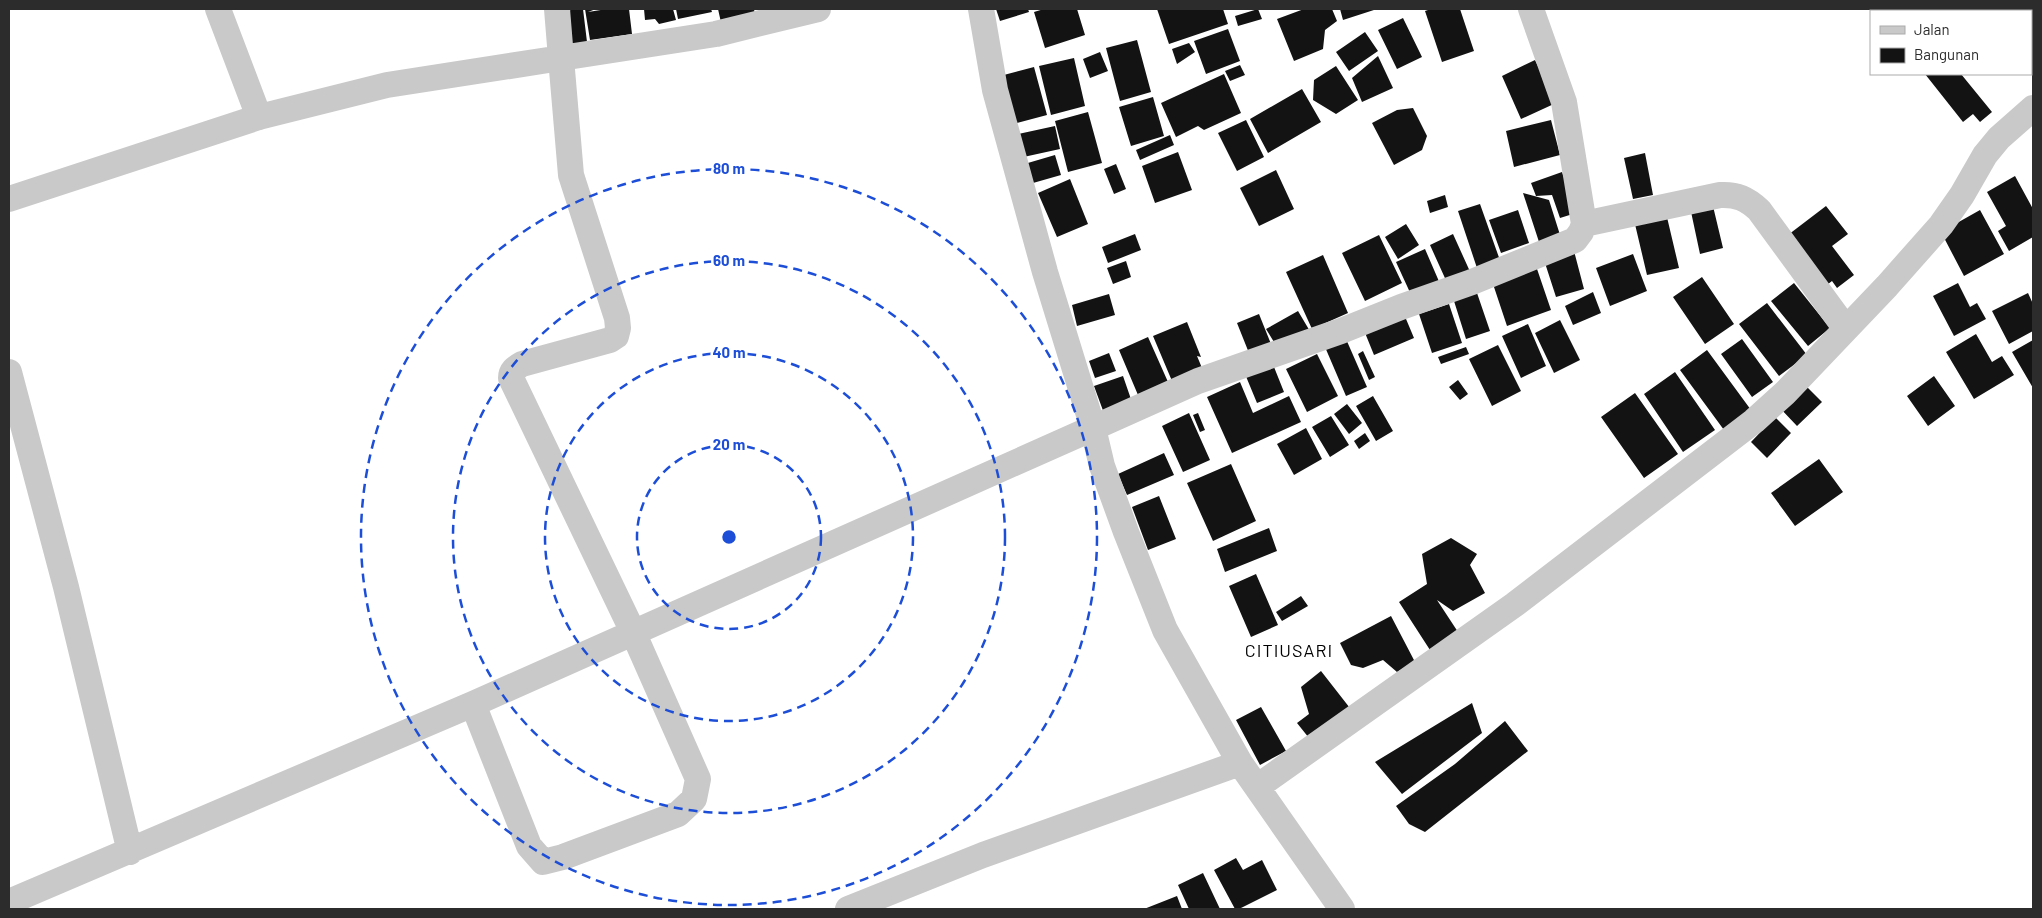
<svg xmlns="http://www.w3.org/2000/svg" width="2042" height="918" font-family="Barlow,sans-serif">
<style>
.building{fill:#131313}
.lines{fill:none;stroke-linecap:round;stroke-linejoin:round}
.minor{stroke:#c9c9c9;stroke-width:26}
.ring{fill:none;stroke:#1d4ed8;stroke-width:2.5;stroke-dasharray:9 6}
.labels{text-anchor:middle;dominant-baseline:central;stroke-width:5;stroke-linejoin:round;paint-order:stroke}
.quarter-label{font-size:18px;letter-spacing:1px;fill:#000;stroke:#fff}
.centre{fill:#1d4ed8;stroke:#fff;stroke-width:2.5}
.ring-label{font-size:15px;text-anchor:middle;font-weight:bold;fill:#1d4ed8;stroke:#fff;stroke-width:5;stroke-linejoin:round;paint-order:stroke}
</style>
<rect width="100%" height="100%" fill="#fff"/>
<path class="building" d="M583,9L587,42L565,45L560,11Z
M585,9H596L588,12L607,9H629L632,34L590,40Z
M644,9H673L676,20L659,24L655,19L645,20Z
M676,9H711L712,12L678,19Z
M718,9H754L756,20L722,27Z
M996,9H1028L1029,12L1000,21Z
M1044,9H1077L1085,35L1045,48L1034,12Z
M1157,9H1223L1228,24L1169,44Z
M1258,9L1262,19L1238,26L1235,16Z
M1304,9H1332L1337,21L1325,30L1323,49L1294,61L1277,19Z
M1340,9H1377L1343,20Z
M1431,9H1460L1474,51L1442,62L1425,11Z
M1403,18L1422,57L1397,69L1378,30Z
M1228,29L1240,61L1206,74L1194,41Z
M1365,32L1378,51L1349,71L1336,52Z
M1137,40L1151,92L1120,101L1106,48Z
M1189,43L1195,52L1177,64L1172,49Z
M1100,52L1108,71L1090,78L1083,59Z
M1378,56L1393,88L1362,102L1352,78Z
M1074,58L1085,106L1051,115L1039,66Z
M1535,60L1556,103L1521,119L1502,76Z
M1240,65L1245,75L1230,81L1225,71Z
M1336,66L1358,100L1336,114L1313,100L1314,80Z
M1034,67L1047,115L1013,124L1000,76Z
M1224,74L1241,113L1204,130L1198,126L1176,137L1161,103Z
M1925,74H1961L1992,112L1980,122L1973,114L1963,122Z
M1302,89L1321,122L1268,153L1250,119Z
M1153,97L1164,136L1131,146L1119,107Z
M1413,108L1427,136L1422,150L1394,165L1372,123L1397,110Z
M1088,112L1102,163L1068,172L1055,121Z
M1246,120L1264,157L1237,171L1218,133Z
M1551,120L1560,155L1514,167L1506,131Z
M1055,126L1060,149L1019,158L1014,135Z
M1170,135L1174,145L1140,160L1136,150Z
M1178,152L1192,190L1155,203L1142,166Z
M1645,153L1653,195L1633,199L1624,158Z
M1055,155L1061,175L1026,185L1021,165Z
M1116,164L1126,189L1114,194L1104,169Z
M1276,170L1294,209L1259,226L1240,188Z
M1562,172L1576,213L1560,218L1552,195L1536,196L1531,183Z
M2015,176L2033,209V237L2009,251L1998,231L2006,226L1987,192Z
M1070,179L1088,224L1057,237L1038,193Z
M1523,193L1549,200L1561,238L1540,245Z
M1445,195L1448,207L1430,213L1427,201Z
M1712,202L1723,248L1700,254L1690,207Z
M1480,204L1502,266L1479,274L1458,211Z
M1826,206L1848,234L1832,246L1854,275L1837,288L1832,281L1823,288L1784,238Z
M1518,210L1529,243L1501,253L1489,220Z
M1980,210L2004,254L1964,276L1941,232Z
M1666,213L1679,268L1647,275L1634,220Z
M1406,224L1419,245L1398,259L1385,237Z
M1135,234L1141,250L1108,263L1102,247Z
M1453,234L1472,276L1449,287L1430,245Z
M1379,235L1402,283L1365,301L1342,253Z
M1425,249L1441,286L1413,299L1396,262Z
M1574,251L1584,289L1556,297L1545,263Z
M1633,254L1647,291L1610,306L1596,268Z
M1323,255L1348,313L1312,329L1286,272Z
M1126,261L1131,277L1113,284L1107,268Z
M1536,266L1551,310L1507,326L1492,281Z
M1702,277L1734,324L1705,344L1673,297Z
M1794,283L1830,328L1808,346L1771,301Z
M1958,283L1970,307L1977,303L1986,319L1954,336L1933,296Z
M1593,292L1601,313L1573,325L1565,306Z
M1477,293L1490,331L1466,339L1454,301Z
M2028,293L2033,304V331L2009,344L1992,311Z
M1109,294L1115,315L1077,326L1072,305Z
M1767,303L1807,355L1779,376L1739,324Z
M1449,304L1462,343L1432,353L1419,314Z
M1401,307L1414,338L1374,355L1361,323Z
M1298,311L1311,333L1280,352L1266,329Z
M1259,314L1273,349L1251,358L1237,323Z
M1560,320L1580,360L1554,373L1535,333Z
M1187,322L1201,357L1197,356L1202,368L1172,381L1153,336Z
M1528,324L1546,366L1521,378L1502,336Z
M1976,334L1992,362L2002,356L2014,375L1974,399L1946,352Z
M1148,337L1168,382L1138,395L1119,350Z
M1346,339L1367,387L1346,396L1325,347Z
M1742,339L1773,382L1752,397L1721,354Z
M2033,340V388L2012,352Z
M1498,345L1521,391L1492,406L1469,359Z
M1466,347L1469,354L1441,364L1438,357Z
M1707,350L1751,410L1724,430L1680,370Z
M1363,351L1375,377L1369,380L1358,354Z
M1109,353L1116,371L1095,378L1089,361Z
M1317,354L1338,396L1307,412L1286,369Z
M1272,362L1284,392L1257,403L1245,374Z
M1675,372L1715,430L1683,452L1644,394Z
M1123,376L1133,405L1105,416L1094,386Z
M1934,376L1955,406L1928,426L1907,396Z
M1458,380L1468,394L1460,400L1449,387Z
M1240,382L1253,413L1289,396L1301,422L1232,453L1207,397Z
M1803,383L1822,402L1797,426L1779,407Z
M1635,393L1678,454L1644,478L1601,417Z
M1373,396L1393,431L1376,441L1356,406Z
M1347,404L1362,423L1349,434L1334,414Z
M1189,413L1210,460L1183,472L1162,426Z
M1198,413L1205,430L1200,432L1193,415Z
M1331,416L1349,445L1330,457L1312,427Z
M1775,417L1791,433L1767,458L1751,442Z
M1306,428L1322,459L1294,475L1277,444Z
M1365,433L1370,441L1359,449L1354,441Z
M1164,453L1174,475L1127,495L1118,474Z
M1819,459L1843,492L1795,526L1771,493Z
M1231,464L1256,521L1213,541L1187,483Z
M1159,496L1176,539L1148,550L1132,507Z
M1269,528L1277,551L1225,572L1217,549Z
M1451,538L1477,554L1470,565L1485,593L1453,611L1437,600L1458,632L1430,650L1399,602L1427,584L1422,554Z
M1256,574L1278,625L1251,637L1229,586Z
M1301,596L1308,606L1282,621L1276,612Z
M1391,616L1415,662L1397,672L1383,660L1363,668L1351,665L1340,643Z
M1321,671L1353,712L1313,743L1297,723L1309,714L1301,687Z
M1472,703L1482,733L1402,794L1375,762Z
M1261,707L1286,751L1260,765L1236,720Z
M1505,721L1528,751L1425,832L1409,824L1396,806L1455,764Z
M1236,858L1243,870L1262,860L1277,890L1239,909H1235L1214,870Z
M1203,873L1220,909H1189L1178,885Z
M1177,896L1182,909H1144Z"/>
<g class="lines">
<path class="minor" d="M218,9L259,117
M981,9L995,90L1045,272L1093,428L1198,381L1341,331L1401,307L1472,282L1575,240L1581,232L1584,224L1564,102L1531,9
M9,199L259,117L387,85L561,58L557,9
M1584,224L1720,195C1737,194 1747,199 1759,210L1846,329
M9,372L66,587L130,852
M473,704L529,846L543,862L563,857L678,814L694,799L698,779L633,632L511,378C511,371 515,368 522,364L610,340L616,336L618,328L617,318L571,175L561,58L716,34L818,9
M1257,787L1514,605L1754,421L1785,393L1887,286L1941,225L1962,195L1985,155L1999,138L2033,108
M9,902L473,704L1093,428L1102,466L1126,532L1165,630L1240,763L1342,909
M848,909L983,855L1240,763"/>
</g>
<g class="ring">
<circle cx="729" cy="537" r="92"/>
<circle cx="729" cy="537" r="184"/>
<circle cx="729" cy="537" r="276"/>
<circle cx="729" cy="537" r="368"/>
</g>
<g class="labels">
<g class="quarter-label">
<text x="1289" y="650">CITIUSARI</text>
</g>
</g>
<circle cx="729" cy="537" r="8" class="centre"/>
<g class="ring-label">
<text x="729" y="174">80 m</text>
<text x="729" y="266">60 m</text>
<text x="729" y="358">40 m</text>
<text x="729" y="450">20 m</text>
</g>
<rect width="2042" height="918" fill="none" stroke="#2c2c2c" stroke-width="20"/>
<rect x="1870" y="10" width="162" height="65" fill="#ffffff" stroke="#ababab"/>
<rect x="1880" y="26" width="25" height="8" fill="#c9c9c9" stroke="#ababab"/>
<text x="1914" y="35" font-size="15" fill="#2c2c2c">Jalan</text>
<rect x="1880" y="48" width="25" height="15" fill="#131313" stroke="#ababab"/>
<text x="1914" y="60" font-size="15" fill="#2c2c2c">Bangunan</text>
</svg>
